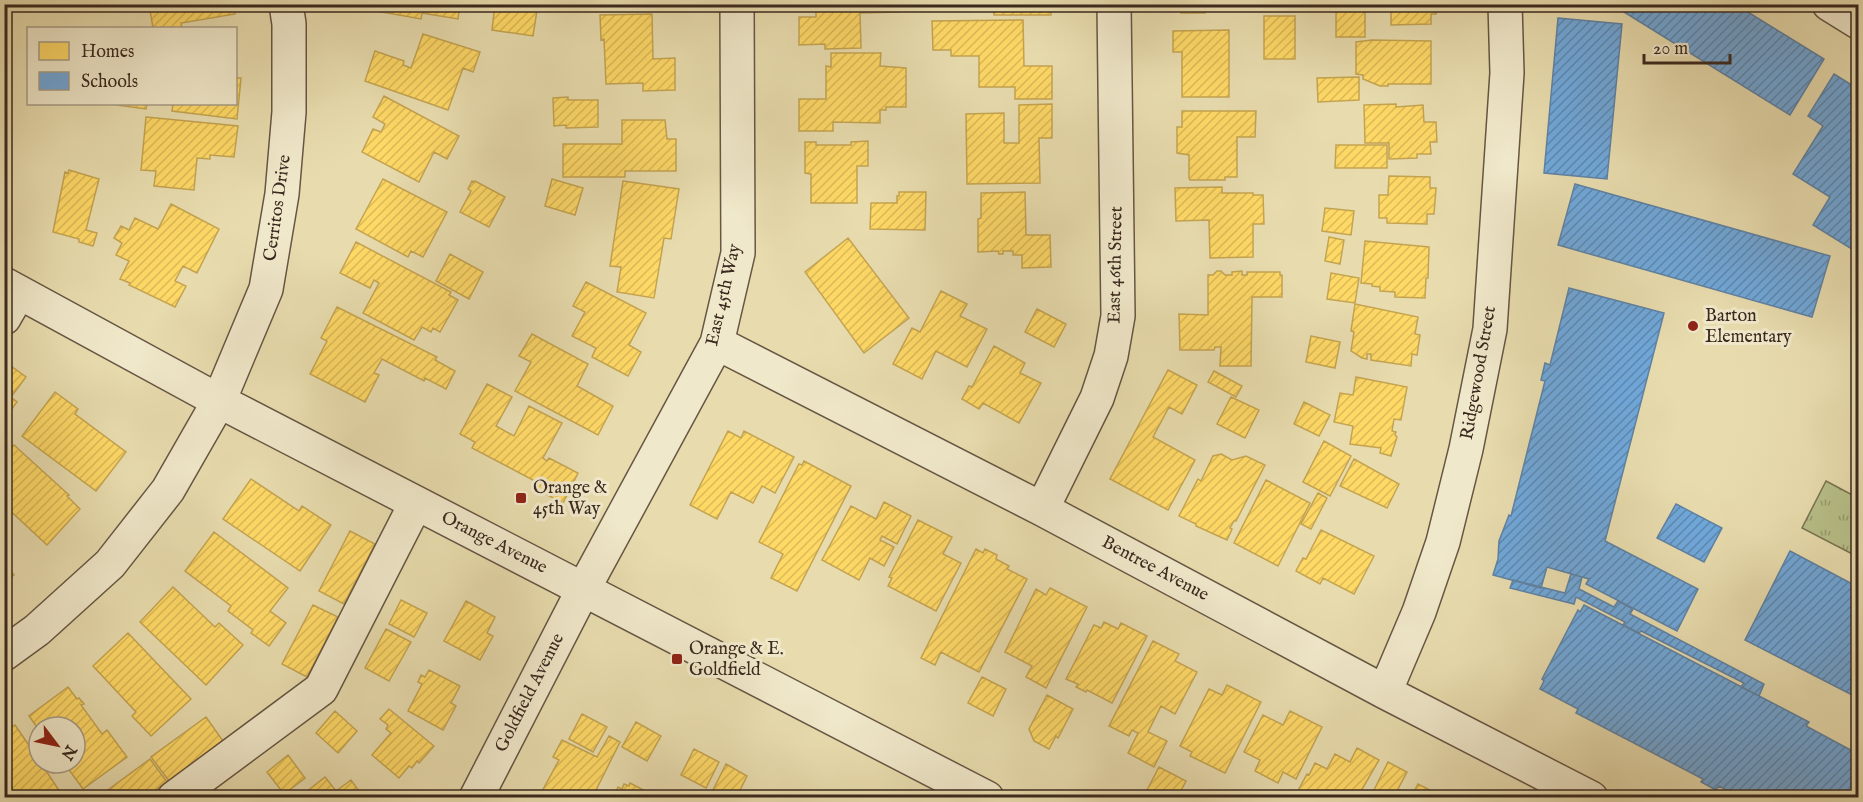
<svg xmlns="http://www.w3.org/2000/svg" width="1863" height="802" font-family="'IM FELL English',serif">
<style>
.grass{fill:url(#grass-tufts);stroke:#797454;stroke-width:1.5}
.homes{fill:url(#homes-hatch);stroke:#c4a451;stroke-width:1.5}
.schools{fill:url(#schools-hatch);stroke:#5f82a3;stroke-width:1.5}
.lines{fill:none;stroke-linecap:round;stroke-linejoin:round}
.minor-casing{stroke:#665643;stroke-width:36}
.minor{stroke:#f0e8ca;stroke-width:33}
.poi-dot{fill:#8f2418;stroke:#f0e8ca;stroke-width:2}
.labels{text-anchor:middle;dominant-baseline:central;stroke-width:6;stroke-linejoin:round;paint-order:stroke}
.street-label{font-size:18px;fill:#3a291f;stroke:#f0e8ca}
.poi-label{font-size:18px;fill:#3a291f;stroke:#f0e8ca;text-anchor:start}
</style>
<defs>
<pattern id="grass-tufts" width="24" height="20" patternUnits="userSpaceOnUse" patternTransform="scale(1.5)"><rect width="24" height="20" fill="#b8c089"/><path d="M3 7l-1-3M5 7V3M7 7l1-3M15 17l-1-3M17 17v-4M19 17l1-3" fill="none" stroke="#979c6f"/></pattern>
<pattern id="homes-hatch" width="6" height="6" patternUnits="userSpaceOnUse" patternTransform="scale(1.5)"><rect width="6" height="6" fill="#ffd966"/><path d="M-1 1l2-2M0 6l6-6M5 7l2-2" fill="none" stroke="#dbba58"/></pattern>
<pattern id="schools-hatch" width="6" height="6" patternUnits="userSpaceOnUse" patternTransform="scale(1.5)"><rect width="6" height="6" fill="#6fa8dc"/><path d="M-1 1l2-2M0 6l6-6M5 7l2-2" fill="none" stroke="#5c89b2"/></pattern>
</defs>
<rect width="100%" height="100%" fill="#e8dcae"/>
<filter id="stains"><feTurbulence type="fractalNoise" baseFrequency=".00333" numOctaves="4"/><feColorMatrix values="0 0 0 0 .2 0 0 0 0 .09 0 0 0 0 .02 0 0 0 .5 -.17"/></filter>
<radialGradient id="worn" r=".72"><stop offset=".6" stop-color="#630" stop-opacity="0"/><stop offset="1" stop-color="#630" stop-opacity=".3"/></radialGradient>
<path class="grass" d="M1826,481L1858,498V557L1802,528Z"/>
<path class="homes" d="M149,4H233L235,14L181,23L182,28H153Z
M371,4H460L458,19L422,13L421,19L370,10Z
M495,4H538L533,36L492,30Z
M562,4H593V8H591V11H562Z
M812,4H899V12L860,13L861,48L825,49V44L799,45V17H816V7L813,6Z
M993,4H1051V15H994Z
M1175,4H1253V5H1224V9H1205V13H1181V7H1175Z
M1391,4H1437V10L1436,14H1431V24L1391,25Z
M1336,11H1365V37H1336Z
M652,14L653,59L675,58V90L643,91V83L606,84L604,39L601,40L600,15Z
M1264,16H1295V59H1264Z
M1023,20L1024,66H1052V99H1015V87H979V56H951V50H933L932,21Z
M1229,30V97H1182V52H1173V31Z
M423,34L480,52L473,72L463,68L448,110L365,81L375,51L404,61L403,65L411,68Z
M1372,40L1431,41V84H1388V86H1380L1363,79V75L1356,74V42Z
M831,53H881L880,66L906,68V107H886V110H880V123L833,122V131H799V99H826V66L831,67Z
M1359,77V100L1318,102L1317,78Z
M236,78H241L237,119L172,111L173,104H236Z
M384,96L459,136L447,159L434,152L419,182L362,152L373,129L381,132L385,124L373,117Z
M568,97V100H598V127L566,128V125L554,126L553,98Z
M117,104H147L146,109L117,105Z
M1052,104V138H1039L1040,183L967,184L966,114L1004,113V143H1019V105Z
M1396,104V107L1423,105L1424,122H1436L1437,142H1430L1431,154H1417V158L1389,159V143H1365L1364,105Z
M1182,111H1256L1255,137H1237V177H1225V180H1190L1189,178V155L1177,153V127H1182Z
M146,117L238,126L234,157L210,155V159L197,158L194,190L154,186L156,171L141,170Z
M622,120H665L667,139H676V171H625V177H563V144H622Z
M868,141V166H857V203H811V174L805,173V142H816V145H851V142Z
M1336,145H1387V168H1335Z
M69,170L99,179L86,230L97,233L93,246L79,242V239L53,232L65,172L68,173Z
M1389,176L1430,177V188H1436L1434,214H1427V224L1387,223V218H1379V195H1388Z
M383,179L447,212L423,257L411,251L408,257L356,229Z
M552,179L583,188L575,215L545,206Z
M472,181L474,182L475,181L505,197L489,227L460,212L471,191L468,189Z
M623,181L679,189L671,239L664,238L654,298L617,292L621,267L610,266Z
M1222,187V193H1253V195H1263L1264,224H1253V257L1210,258L1209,220L1176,221L1175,188Z
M899,192H926L925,230L870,229L871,203H897V196H899Z
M1025,192L1026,235H1050L1051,267L1022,268V255H1013V251H1003V254H999L998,251L978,252V219L981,218V193Z
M171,204L219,229L197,273L183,266L175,281L186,286L175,307L129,285L130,283L120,279L129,261L116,255L122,243L114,238L121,226L129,230L135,218L158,229Z
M1325,208L1354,211L1351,235L1322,231Z
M1329,237L1344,240L1340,264L1325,261Z
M848,238L909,318L864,353L805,272Z
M1365,241L1429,247L1428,278H1426L1425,298L1395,297V292L1380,291V287L1372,286V284L1361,283Z
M356,242L451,292L449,295L458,300L440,332L433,328L431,332L422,327L414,340L363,313L379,283L374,280L370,288L340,273Z
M450,254L483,272L469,299L436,281Z
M1217,271H1221L1225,275H1232V272L1242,271V275H1247V272H1280V275H1282V297H1252L1251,366H1220L1221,347H1215L1214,350H1180L1179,314L1208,315V275H1213Z
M1331,273L1359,278L1355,303L1327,299Z
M586,282L646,313L629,345L641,352L628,376L592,357L596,348L572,336L585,312L573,306Z
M941,291L967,304L960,316L987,329L967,367L936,351L922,379L893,364L912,328L920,332Z
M1355,304L1418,317L1415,334L1420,335L1417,355L1412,354L1411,366L1371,360V354H1367V359L1362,358L1351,351L1354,332L1351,331Z
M337,307L437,357L435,360L455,371L446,389L425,378L424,381L382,359L374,373L379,375L365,402L310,374L327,341L321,338Z
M1037,309L1066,324L1054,347L1025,332Z
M532,334L588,364L577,386L613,406L598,435L515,391L531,362L519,356Z
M1311,336L1340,342L1335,368L1306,362Z
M994,346L1025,363L1020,373L1041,383L1019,423L983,403L979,409L962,399L969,386L972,387Z
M4,361L26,377L11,397L17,402L9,413L4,409Z
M1168,370L1197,385L1182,414L1169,407L1153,437L1195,460L1168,510L1110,479Z
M1214,371L1242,386L1236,397L1208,382Z
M1356,377L1407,387L1401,420L1394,419L1392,431L1396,432L1395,435L1397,437L1391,456L1380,453L1381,448L1350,444L1353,426L1334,422L1340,393L1353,395Z
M487,384L512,397L496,426L514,436L529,406L562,423L543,458L547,461L549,458L578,473L563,503L532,487L535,481L472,448L475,442L460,434Z
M55,392L78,409L75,414L126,452L96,491L22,436Z
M1231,397L1259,410L1245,438L1217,424Z
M1304,402L1330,415L1319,436L1294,424Z
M728,431L741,438L744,431L794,457L775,493L762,486L753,503L731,492L717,519L690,505Z
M1324,441L1351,456L1330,496L1303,482Z
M14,445L69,495L67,496L80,509L47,545L4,505V455Z
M1221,454L1232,460L1246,456L1265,465L1236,521H1234L1230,528L1232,529L1227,540L1196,526V524L1179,516L1198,479L1201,481L1213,456Z
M1354,459L1399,484L1387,508L1340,486Z
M804,461L851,486L797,591L771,578L783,554L759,542L799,464L802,465Z
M251,479L299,511L302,506L331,525L300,571L223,519Z
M1266,480L1310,503L1278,566L1234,543Z
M1318,493L1327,498L1311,529L1301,524Z
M884,502L911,516L897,544L882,536L880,540L894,547L884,566L870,558L859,580L822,560L851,506L876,519Z
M918,520L952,537L943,554L961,563L936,611L888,586L892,578L889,577Z
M1321,530L1374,556L1354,594L1323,578L1320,584L1296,571L1303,558L1306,559Z
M350,531L375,544L344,604L319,591Z
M214,532L288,588L270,611L286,623L269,646L251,633L253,630L228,611L231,606L185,571Z
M976,549L983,553L985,549L997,555L996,559L1009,566L1007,569L1027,579L979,672L941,652L935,665L921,658Z
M4,563L14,575L4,583Z
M173,587L215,627L219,623L243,645L206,685L140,622Z
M1050,588L1087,607L1046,688L1026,677L1032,666L1005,652L1036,589L1046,595Z
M401,600L427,613L414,637L389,624Z
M466,601L495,617L487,633L493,636L480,660L444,641Z
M313,605L338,617L307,677L282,664Z
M1104,622L1118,629L1121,623L1147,636L1112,703L1087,690L1086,692L1076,687L1078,684L1066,679L1094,625L1101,628Z
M386,629L411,642L389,681L365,668Z
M128,633L191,699L151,736L132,716L136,712L93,666Z
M1153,641L1179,654L1175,661L1197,672L1175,714L1161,706L1148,732L1167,741L1154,767L1128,753L1138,733L1132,730L1129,736L1109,726Z
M429,670L460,686L451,703L456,706L443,730L408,711L422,684L418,682L421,675L425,677Z
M982,677L1006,689L993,716L968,703Z
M1227,685L1261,702L1225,773L1190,756L1192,752L1180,746L1209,689L1222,695Z
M68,687L77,699L79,698L84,704L81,705L102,734L107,730L127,757L83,789L64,763H75V727H39V730L29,716Z
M1047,695L1073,709L1058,738L1056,736L1049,749L1034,741L1029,729Z
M389,709L434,746L419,763L417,761L412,768L409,766L399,778L372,755L391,733L386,729L388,725L380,719Z
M335,711L357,731L338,753L316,733Z
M1290,711L1322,727L1296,779L1283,772L1278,783L1255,771L1260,760L1244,752L1263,715L1283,725Z
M582,714L607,727L593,752L569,739Z
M206,717L223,741L169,781L151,757Z
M636,722L661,736L647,761L622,747Z
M15,725L39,760V763H41L64,798H6L4,732Z
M609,736L620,742L592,798H545L540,795L559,760L553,757L562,740L597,757Z
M1357,748L1379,760L1357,798H1294L1307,774L1309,775L1315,763L1327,769L1335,754L1350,762Z
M694,749L719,762L706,788L681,775Z
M288,755L305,778L284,794L267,772Z
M150,759L167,782L144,798H97Z
M1388,762L1407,772L1398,789L1411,797L1418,784L1436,793L1434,798H1370Z
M726,764L747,776L736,798H709Z
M1159,767L1186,781L1177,798H1147L1144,796Z
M325,777L336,791L351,780L364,798H308L305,793Z
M630,783L651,794L650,798H617L618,796L615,794L618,787L622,789L624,784L629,786Z"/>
<path class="schools" d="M1611,4H1735L1824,59L1790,115Z
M1558,18L1622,24L1607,179L1544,173Z
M1834,74L1858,89V253L1813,225L1830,197L1793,174L1823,126L1808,116Z
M1575,184L1830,256L1812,317L1558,245Z
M1569,288L1664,313L1605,541L1698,589L1677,631L1586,584L1589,579L1547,567L1541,588L1493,575L1498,559L1499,541L1509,515L1511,516L1545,381L1541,380L1545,363L1550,365Z
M1676,504L1722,528L1704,562L1657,538Z
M1790,551L1858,587V698L1745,640Z
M1571,574L1582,577L1579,589L1614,607L1618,601L1633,609L1630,614L1764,684L1759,696L1741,687L1744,683L1641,631L1639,633L1623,625L1625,622L1576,597L1574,604L1510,588L1513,580L1565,593Z
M1584,605L1809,722L1806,726L1858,754V798H1741L1719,786L1716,790L1701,782L1703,779L1576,713L1578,709L1540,689L1544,681L1542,679L1578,610L1580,612Z"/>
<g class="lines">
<defs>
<path id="minor" d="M1829,4L1858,22
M4,284L219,401L987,798
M4,318L19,292
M717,343L1042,509L1385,692L1591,798
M1042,509L1097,398L1111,356L1118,316L1114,4
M4,654L37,630L110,564L168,490L219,401L266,289L282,194L289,112V24L286,4
M1385,692L1419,612L1443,542L1466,449L1490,329L1507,73L1505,4
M174,798L321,689L416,503
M476,798L584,588L717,343L738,253L737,4"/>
</defs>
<use href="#minor" class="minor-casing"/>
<use href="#minor" class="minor"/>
</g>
<g class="poi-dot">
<circle cx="1693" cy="326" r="6"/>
<rect x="515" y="492" width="12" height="12" rx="3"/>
<rect x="671" y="653" width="12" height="12" rx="3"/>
</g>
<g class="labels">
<g class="street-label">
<text transform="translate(278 208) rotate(-82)">Cerritos Drive</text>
<text transform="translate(1116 265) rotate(-89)">East 46th Street</text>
<text transform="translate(724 295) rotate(-77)">East 45th Way</text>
<text transform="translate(1479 373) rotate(-80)">Ridgewood Street</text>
<text transform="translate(494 543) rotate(27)">Orange Avenue</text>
<text transform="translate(1155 569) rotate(28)">Bentree Avenue</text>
<text transform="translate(530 693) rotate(-63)">Goldfield Avenue</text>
</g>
<g class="poi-label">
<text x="1705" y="316">Barton<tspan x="1705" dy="21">Elementary</tspan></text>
<text x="533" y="488">Orange &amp;<tspan x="533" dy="21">45th Way</tspan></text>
<text x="689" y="649">Orange &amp; E.<tspan x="689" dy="21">Goldfield</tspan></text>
</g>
</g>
<rect width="1863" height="802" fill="none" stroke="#e8dcae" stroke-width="24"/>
<rect x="6" y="6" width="1851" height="790" fill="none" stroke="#3a291f" stroke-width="3"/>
<rect x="12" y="12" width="1839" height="778" fill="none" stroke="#3a291f" stroke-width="1.5"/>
<rect x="27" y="27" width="210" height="78" fill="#f0e8ca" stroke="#a79c86" stroke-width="1.5"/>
<rect x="39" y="42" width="30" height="18" fill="#ffd966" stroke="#a79c86" stroke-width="1.5"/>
<text x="81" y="57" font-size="18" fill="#3a291f">Homes</text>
<rect x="39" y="72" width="30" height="18" fill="#6fa8dc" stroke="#a79c86" stroke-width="1.5"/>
<text x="81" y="87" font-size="18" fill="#3a291f">Schools</text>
<g transform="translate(57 745) rotate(122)"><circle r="28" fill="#f0e8ca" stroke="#a79c86" stroke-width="1.5"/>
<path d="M0-4.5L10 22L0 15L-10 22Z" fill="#8f2418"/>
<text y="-9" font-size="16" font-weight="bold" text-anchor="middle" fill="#3a291f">N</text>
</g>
<path d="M1644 54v9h86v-9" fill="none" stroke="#3a291f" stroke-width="3"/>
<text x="1653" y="54" font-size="18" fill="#3a291f" stroke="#f0e8ca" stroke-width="4.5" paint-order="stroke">20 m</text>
<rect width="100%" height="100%" filter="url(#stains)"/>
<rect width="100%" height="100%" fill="url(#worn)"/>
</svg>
